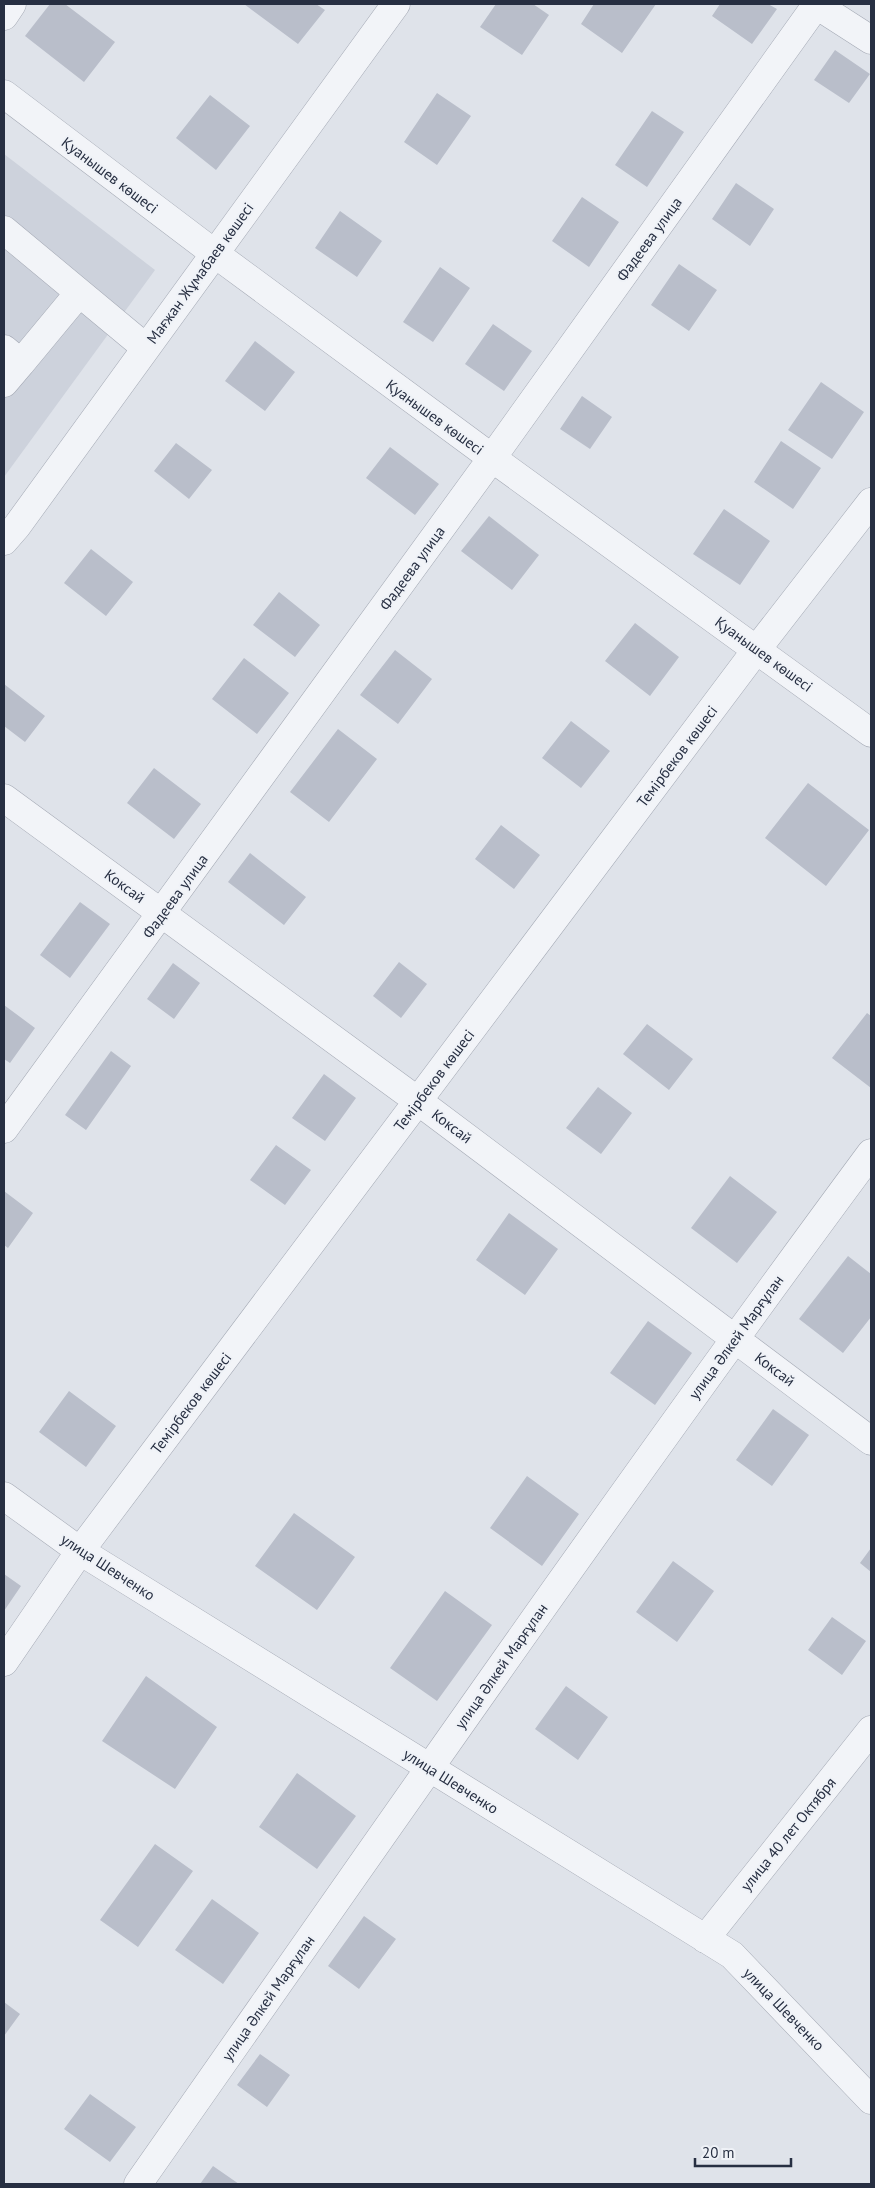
<svg xmlns="http://www.w3.org/2000/svg" width="875" height="2188" font-family="'PT Sans',sans-serif">
<style>
.built{fill:#cdd2dc}
.building{fill:#b9beca}
.lines{fill:none;stroke-linecap:round;stroke-linejoin:round}
.minor-casing{stroke:#a4a9b4;stroke-width:29}
.minor{stroke:#f2f4f8;stroke-width:28}
.labels{text-anchor:middle;dominant-baseline:central;stroke-width:4;stroke-linejoin:round;paint-order:stroke}
.street-label{font-size:15px;fill:#272f42;stroke:#eff2f7}
</style>
<rect width="100%" height="100%" fill="#dfe3ea"/>
<path class="built" d="M4,154L155,270L4,477Z"/>
<path class="building" d="M50,4H65L115,42L84,82L25,36Z
M244,4H316L325,10L298,44Z
M496,4H533L549,15L522,55L480,27Z
M594,4H656L622,53L581,24Z
M720,4H768L777,9L752,44L712,16Z
M835,50L870,74L849,103L814,80Z
M437,93L471,116L437,165L404,142Z
M210,95L250,126L216,170L176,138Z
M652,111L684,132L647,187L615,165Z
M736,183L774,209L750,246L712,219Z
M582,197L619,222L589,267L552,241Z
M340,211L382,241L357,277L315,248Z
M679,264L717,290L689,331L651,305Z
M440,267L470,288L433,342L403,322Z
M493,324L532,351L504,391L465,364Z
M255,341L295,372L265,411L225,381Z
M821,382L864,412L832,459L788,430Z
M582,396L612,417L590,449L560,429Z
M781,441L821,468L793,509L754,482Z
M176,443L212,470L189,499L154,471Z
M390,447L439,484L415,515L366,478Z
M724,509L770,541L740,585L693,554Z
M489,516L539,555L512,590L461,551Z
M91,549L133,582L106,616L64,583Z
M279,592L320,625L295,657L253,625Z
M635,623L679,657L650,696L605,661Z
M395,650L432,679L398,724L360,695Z
M244,658L289,693L257,734L212,699Z
M4,684L45,716L25,742L4,726Z
M571,721L610,751L581,788L542,758Z
M338,729L377,759L329,822L290,792Z
M154,768L201,804L174,839L127,803Z
M808,783L869,830L826,886L765,838Z
M501,825L540,855L514,889L475,859Z
M250,853L306,897L284,925L228,882Z
M80,902L110,924L70,978L40,955Z
M399,962L427,984L401,1018L373,996Z
M173,963L200,983L174,1019L147,999Z
M4,1005L35,1028L10,1063L4,1059Z
M867,1013L871,1016V1088L832,1058Z
M647,1024L693,1059L669,1090L623,1054Z
M111,1051L131,1066L86,1130L65,1115Z
M324,1074L356,1098L325,1141L292,1118Z
M598,1087L632,1113L601,1154L566,1128Z
M276,1145L311,1170L285,1205L250,1180Z
M730,1176L777,1212L737,1263L691,1228Z
M4,1191L33,1213L8,1248L4,1245Z
M509,1213L558,1249L525,1295L476,1260Z
M848,1256L871,1274V1317L843,1353L799,1319Z
M648,1321L692,1353L655,1405L610,1373Z
M69,1391L116,1426L86,1467L39,1432Z
M773,1409L809,1435L772,1486L736,1460Z
M527,1476L579,1514L542,1566L490,1528Z
M294,1513L355,1557L317,1610L255,1566Z
M871,1548V1572L860,1563Z
M673,1561L714,1591L677,1642L636,1612Z
M4,1574L21,1586L4,1611Z
M445,1591L492,1625L437,1701L390,1668Z
M832,1617L866,1641L842,1675L808,1650Z
M146,1676L217,1727L175,1789L102,1741Z
M566,1686L608,1717L578,1760L535,1729Z
M297,1773L356,1816L317,1869L259,1827Z
M155,1844L193,1871L138,1947L100,1920Z
M212,1899L259,1933L223,1984L175,1950Z
M364,1916L396,1939L359,1989L328,1966Z
M4,2002L20,2014L4,2036Z
M260,2054L290,2075L267,2107L237,2085Z
M90,2094L136,2127L110,2162L64,2129Z
M213,2166L239,2184H200Z"/>
<g class="lines">
<defs>
<path id="minor" d="M815,4L871,40
M4,16L12,4
M4,94L214,253L492,458L871,733
M4,230L146,348
M4,349L21,363L4,383
M21,363L79,293
M4,541L17,526L396,4
M4,798L418,1101L871,1441
M4,1129L492,458L817,4
M4,1496L80,1551L732,1955L871,2100
M4,1662L80,1551L757,649L871,502
M705,1939L871,1730
M138,2184C380,1839 620,1492 871,1153"/>
</defs>
<use href="#minor" class="minor-casing"/>
<use href="#minor" class="minor"/>
</g>
<g class="labels">
<g class="street-label">
<text transform="translate(110 175) rotate(37)">Қуанышев көшесі</text>
<text transform="translate(649 239) rotate(-54)">Фадеева улица</text>
<text transform="translate(200 273) rotate(-54)">Мағжан Жұмабаев көшесі</text>
<text transform="translate(435 417) rotate(36)">Қуанышев көшесі</text>
<text transform="translate(412 568) rotate(-54)">Фадеева улица</text>
<text transform="translate(764 654) rotate(36)">Қуанышев көшесі</text>
<text transform="translate(677 756) rotate(-53)">Темірбеков көшесі</text>
<text transform="translate(125 886) rotate(36)">Коксай</text>
<text transform="translate(175 896) rotate(-54)">Фадеева улица</text>
<text transform="translate(434 1080) rotate(-53)">Темірбеков көшесі</text>
<text transform="translate(452 1126) rotate(37)">Коксай</text>
<text transform="translate(736 1337) rotate(-54)">улица Әлкей Марғұлан</text>
<text transform="translate(775 1369) rotate(37)">Коксай</text>
<text transform="translate(191 1403) rotate(-53)">Темірбеков көшесі</text>
<text transform="translate(108 1567) rotate(33)">улица Шевченко</text>
<text transform="translate(501 1666) rotate(-55)">улица Әлкей Марғұлан</text>
<text transform="translate(451 1781) rotate(32)">улица Шевченко</text>
<text transform="translate(788 1834) rotate(-51)">улица 40 лет Октября</text>
<text transform="translate(268 1998) rotate(-55)">улица Әлкей Марғұлан</text>
<text transform="translate(784 2009) rotate(46)">улица Шевченко</text>
</g>
</g>
<rect width="875" height="2188" fill="none" stroke="#272f42" stroke-width="10"/>
<path d="M695 2158v8h96v-8" fill="none" stroke="#272f42" stroke-width="2.5"/>
<text x="702" y="2158" font-size="15" fill="#272f42" stroke="#eff2f7" stroke-width="4" paint-order="stroke">20 m</text>
</svg>
